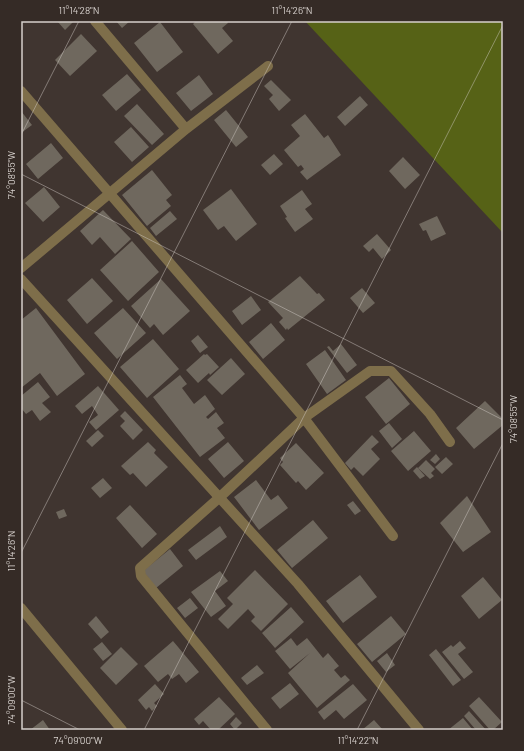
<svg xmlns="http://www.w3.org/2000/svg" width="524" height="751" font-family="Barlow,sans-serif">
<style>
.green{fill:#566216}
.building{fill:#6f685e}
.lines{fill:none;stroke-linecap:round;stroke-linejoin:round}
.minor{stroke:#7e6e4a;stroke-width:10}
.ticks{fill:none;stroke:#d6d0cc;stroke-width:1;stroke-opacity:0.45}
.neatline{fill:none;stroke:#d6d0cc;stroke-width:1.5}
.ticks-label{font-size:10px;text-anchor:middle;fill:#d6d0cc}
</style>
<rect width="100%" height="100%" fill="#403530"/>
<path class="green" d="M305,21H503V233Z"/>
<path class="building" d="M57,21H74L65,30Z
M116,21H130L122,28Z
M196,21H227L228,23L222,28L233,41L218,54L193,24Z
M160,22L183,52L157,72L134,43Z
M81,34L97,51L70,76L55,60Z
M127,74L141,90L116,111L102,95Z
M199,75L213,94L191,111L176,93Z
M271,80L291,100L279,111L269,99L273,95L264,86Z
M360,96L368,105L345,126L337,117Z
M137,104L164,134L152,145L124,116Z
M226,110L248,137L236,147L214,120Z
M21,111L32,125L21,133Z
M305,114L324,138L328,135L341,155L307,180L300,172L304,169L301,165L298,167L284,150L300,136L291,125Z
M131,127L149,147L132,162L114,142Z
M51,143L63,158L38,179L26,164Z
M274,154L283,164L270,175L261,165Z
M403,157L420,175L405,189L389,171Z
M152,170L172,195L166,200L171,206L147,226L122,195Z
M44,187L60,207L43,222L25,203Z
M231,189L257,224L236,241L224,226L218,230L203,210Z
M302,190L312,204L305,209L313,219L295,232L285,218L287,217L280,206Z
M103,210L131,239L115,254L100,237L92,245L80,231Z
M170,211L177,219L156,236L150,228Z
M437,216L446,234L431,241L426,230L423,231L419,224Z
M377,234L391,250L382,259L373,248L369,252L363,246Z
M132,241L159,272L128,301L100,270Z
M300,276L317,294L319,293L325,300L288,330L287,328L286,330L279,322L283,318L268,302Z
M92,278L113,301L87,324L67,300Z
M161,279L190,311L163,335L154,324L150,328L131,306Z
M362,288L375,303L363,313L350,298Z
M251,296L261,310L242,325L232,311Z
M36,308L85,374L57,396L40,373L21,388V320Z
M123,308L146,333L117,359L94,333Z
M271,323L285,340L263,359L249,342Z
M198,335L208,347L200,353L191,341Z
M153,339L179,369L147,398L120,367Z
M341,344L357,365L347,373L327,347L329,346L333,351Z
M325,350L346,380L327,394L306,364Z
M204,354L205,355L207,354L219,367L210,375L209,373L198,383L186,370Z
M231,358L245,374L222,395L207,380Z
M180,375L187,384L182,388L194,404L205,395L215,409L206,417L208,419L216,412L224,423L217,428L225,438L200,457L153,397Z
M389,378L410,404L386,424L365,397Z
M38,382L50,397L42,403L51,412L40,421L32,410L26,414L21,408V396Z
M98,386L119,410L96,430L89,422L98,415L92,406L82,414L75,406Z
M485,401L503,419V425L474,449L456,428Z
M125,411L143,430L133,440L120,426L125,421L120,416Z
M389,423L402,439L392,448L379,431Z
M98,430L104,436L92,447L86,441Z
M414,431L431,451L408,471L391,451Z
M372,435L379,442L371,449L380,459L363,476L354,467L351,470L345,463Z
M148,442L156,450L154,453L168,467L146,487L133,473L130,475L121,466Z
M228,442L244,461L224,478L208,459Z
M296,443L324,473L306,490L298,481L296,483L280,465L283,462L280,458Z
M436,454L440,459L435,464L430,460Z
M446,457L453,464L442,474L435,467Z
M426,460L435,469L431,473L434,476L430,479L418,468Z
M417,467L425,476L420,479L413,471Z
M103,478L112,488L100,498L91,488Z
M256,480L271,500L278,495L288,508L259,530L234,497Z
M467,496L491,532L463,552L440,523Z
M353,501L361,511L355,515L347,505Z
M130,505L157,534L142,548L116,518Z
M64,509L67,516L59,519L56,512Z
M313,520L328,538L292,568L277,550Z
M220,526L227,537L196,560L188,550Z
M170,549L183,566L156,588L143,571Z
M255,570L288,604L261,631L251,621L255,617L248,609L228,629L218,619L233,604L227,598Z
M220,571L228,581L215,591L226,606L211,617L191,592Z
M360,575L377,597L343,623L326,601Z
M483,577L502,600L479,619L461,596Z
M190,598L198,608L185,618L177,608Z
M291,607L304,622L275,648L262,633Z
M96,616L109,632L101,639L88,624Z
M391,616L406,634L372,662L357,644Z
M291,638L297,646L307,638L323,658L328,653L339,666L334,670L341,678L345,675L350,680L317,708L288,673L310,653L290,669L275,651Z
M173,641L199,672L186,683L179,674L172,679L168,674L158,682L144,666Z
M460,641L466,648L458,654L473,672L464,679L442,652L451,645L453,647Z
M102,642L112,654L103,661L93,649Z
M121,647L138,664L116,685L100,668Z
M436,649L461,680L453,686L429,655Z
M387,653L395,665L386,672L377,661Z
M257,665L264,673L247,685L241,678Z
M290,683L299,694L280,709L271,698Z
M155,684L164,694L154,703L157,706L152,711L149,707L146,710L138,700Z
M353,684L367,700L344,719L336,710L324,720L318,712Z
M219,697L235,714L218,730H211L203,721L199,725L194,719Z
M479,697L502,722L493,730H490L469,706Z
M469,711L486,730H476L464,716Z
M236,717L242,723L235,730L230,724Z
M463,718L473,730H448Z
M43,720L50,730H30Z
M374,720L383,730H362Z"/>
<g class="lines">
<path class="minor" d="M95,21L186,129
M21,91L304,418L393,536
M21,268L186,129L268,66
M21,279L298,584L419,730
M21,608L122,730
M267,730L141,576L140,568L220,497L304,418L370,371H391L430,414L450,442"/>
</g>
<path class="ticks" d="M21,135L79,21M21,174L503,420M21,553L292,21M21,700L80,730M144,730L503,25M357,730L503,443"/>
<rect width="524" height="751" fill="none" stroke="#352b26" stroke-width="44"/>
<rect x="22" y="22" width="480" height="707" class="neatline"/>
<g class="ticks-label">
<text x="79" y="14">11°14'28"N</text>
<text x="292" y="14">11°14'26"N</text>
<text transform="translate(11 175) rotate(-90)" y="4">74°08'55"W</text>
<text transform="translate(513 419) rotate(-90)" y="4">74°08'55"W</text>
<text transform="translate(11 551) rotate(-90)" y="4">11°14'26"N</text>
<text transform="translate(11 700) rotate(-90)" y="4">74°09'00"W</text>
<text x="78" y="744">74°09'00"W</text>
<text x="358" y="744">11°14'22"N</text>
</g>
</svg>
